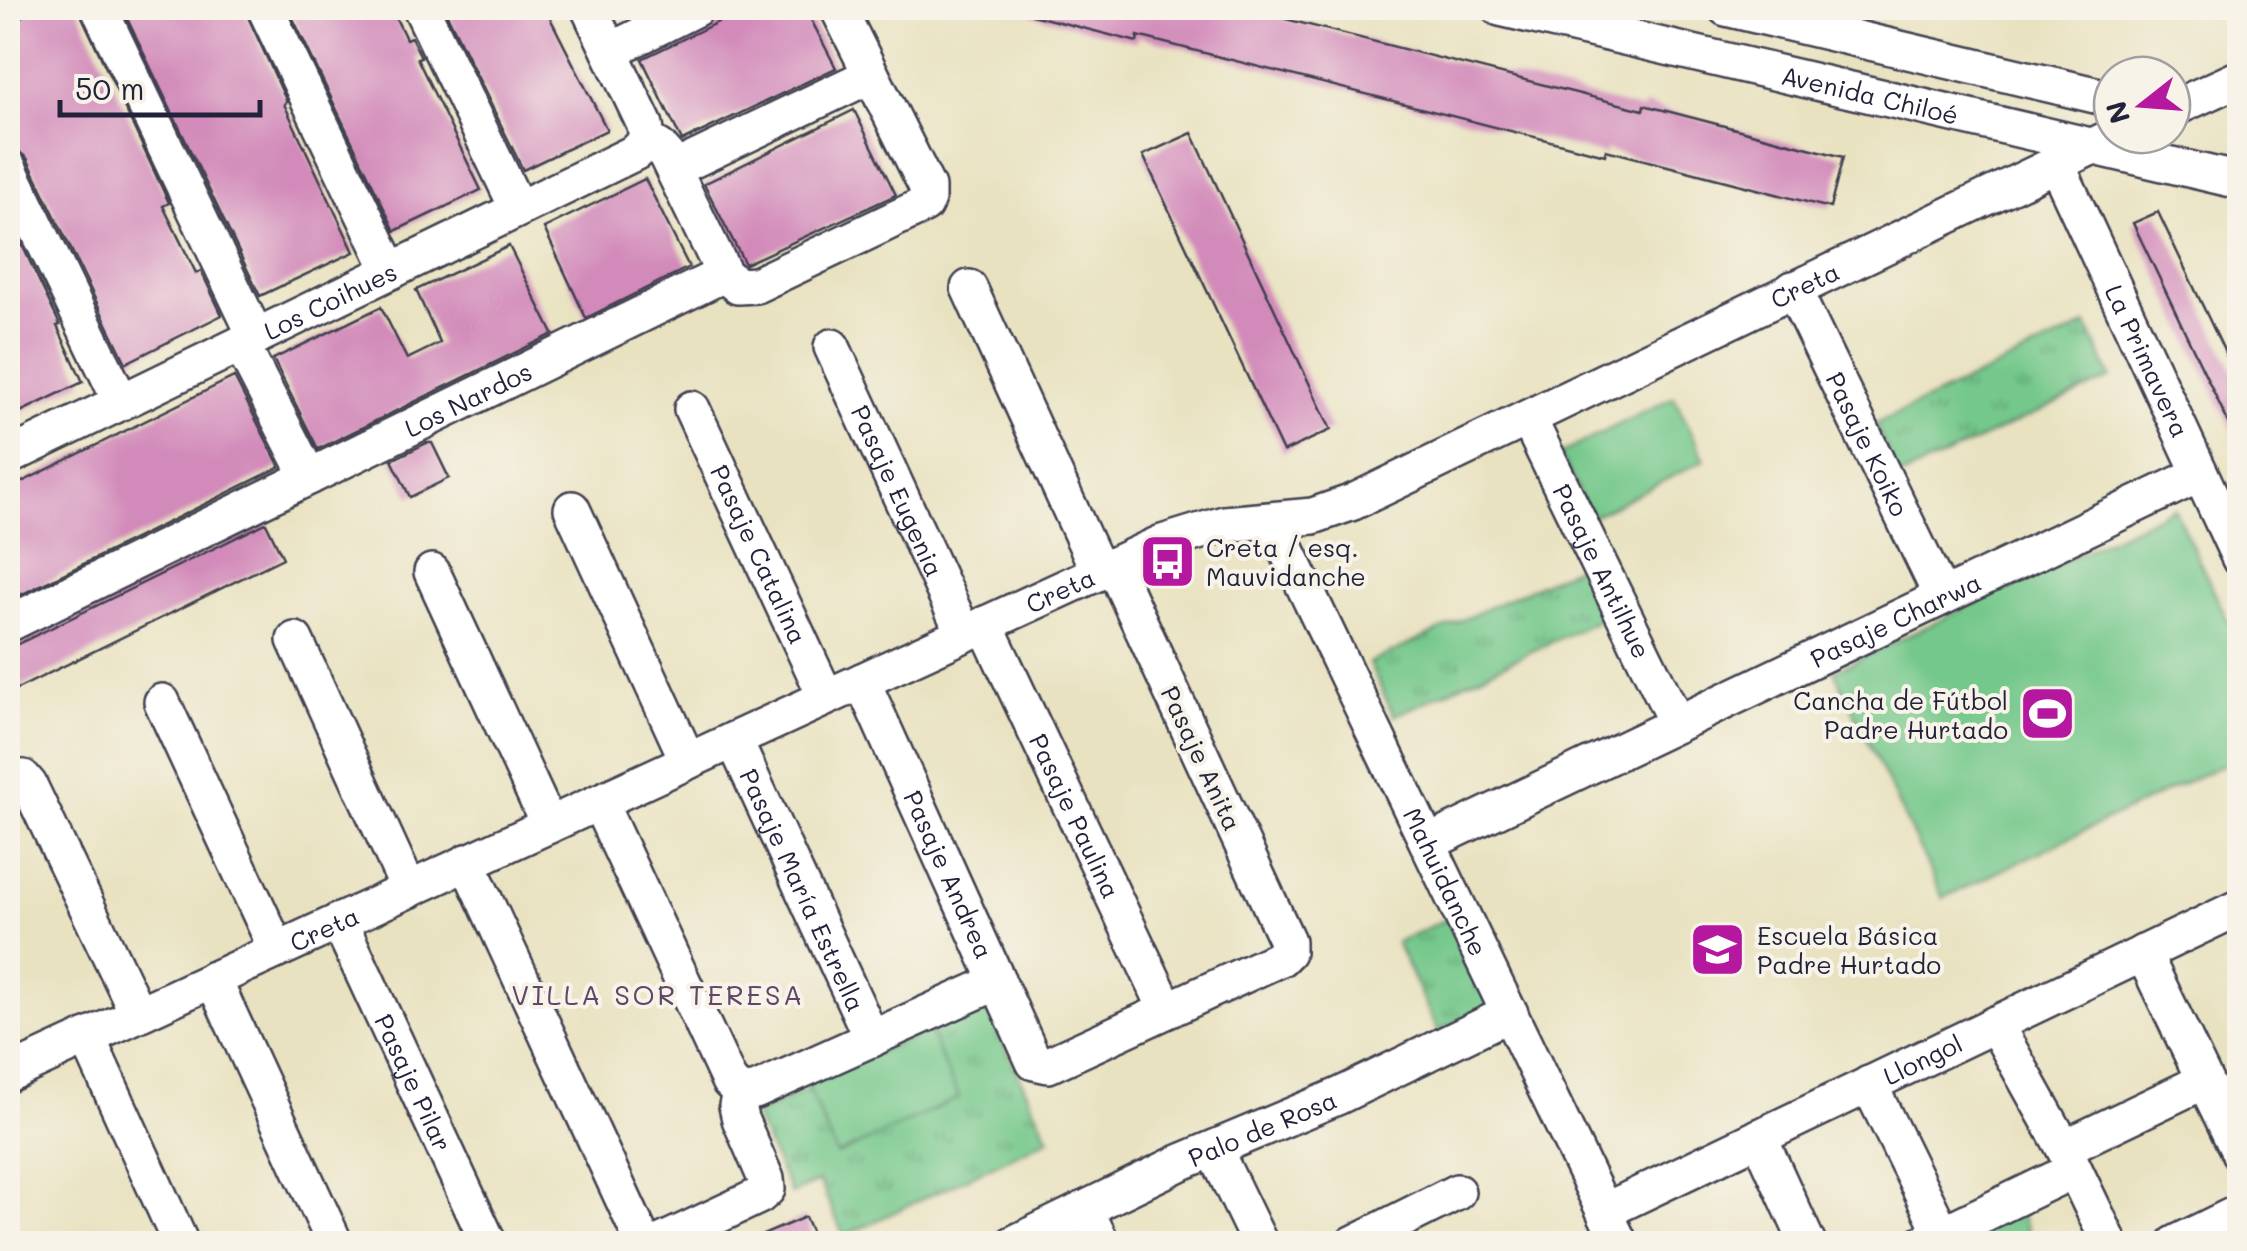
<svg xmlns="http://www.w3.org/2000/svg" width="2247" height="1251" font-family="Mali,sans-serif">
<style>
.grass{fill:url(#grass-tufts);stroke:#4b7563;stroke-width:2.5}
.pitch{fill:#74c88b;stroke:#4b7563;stroke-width:2.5}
.building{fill:#d28aba}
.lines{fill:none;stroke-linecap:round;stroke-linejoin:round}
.minor-casing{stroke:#403f4f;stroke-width:40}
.minor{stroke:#fff;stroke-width:35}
.labels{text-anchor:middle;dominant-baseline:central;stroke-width:8;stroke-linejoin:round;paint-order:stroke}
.street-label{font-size:25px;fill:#22223b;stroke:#f7f3e8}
.poi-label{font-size:25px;fill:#22223b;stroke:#f7f3e8;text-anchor:start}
.neighbourhood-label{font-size:28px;letter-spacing:2.5px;fill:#604667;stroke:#f7f3e8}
</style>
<defs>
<pattern id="grass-tufts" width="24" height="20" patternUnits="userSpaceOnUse" patternTransform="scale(2.5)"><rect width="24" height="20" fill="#74c88b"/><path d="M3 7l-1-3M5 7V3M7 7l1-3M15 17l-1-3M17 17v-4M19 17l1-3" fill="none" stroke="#5fa273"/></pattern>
</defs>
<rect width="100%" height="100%" fill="#f7f3e8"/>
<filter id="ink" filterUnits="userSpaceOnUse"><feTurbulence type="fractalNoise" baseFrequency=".01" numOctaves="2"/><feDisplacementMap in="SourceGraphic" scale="20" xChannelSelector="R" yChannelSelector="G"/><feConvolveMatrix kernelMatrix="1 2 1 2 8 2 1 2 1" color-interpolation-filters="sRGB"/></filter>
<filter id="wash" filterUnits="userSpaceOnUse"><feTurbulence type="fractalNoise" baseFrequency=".0048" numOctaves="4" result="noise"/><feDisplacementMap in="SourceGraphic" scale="40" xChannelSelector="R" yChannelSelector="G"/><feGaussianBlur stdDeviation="2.25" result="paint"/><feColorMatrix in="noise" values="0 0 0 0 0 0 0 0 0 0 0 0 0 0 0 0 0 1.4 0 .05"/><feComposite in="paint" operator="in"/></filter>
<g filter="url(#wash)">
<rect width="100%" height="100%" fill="#e9e2c1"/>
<path class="grass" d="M2087,325L2111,378L1899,477L1875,424Z
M1581,565L1605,617L1394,716L1369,663Z
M1449,918L1493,1006L1438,1031L1396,942Z
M986,1005L1049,1139L844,1236L819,1181L791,1194L754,1115Z"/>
<path class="pitch" d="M1674,397L1705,460L1591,517L1560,454Z
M2174,508L2239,644V757L1943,898L1834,671Z
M928,1029L959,1098L837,1155L807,1084Z
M2018,1207L2033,1243L1933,1244Z"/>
<g id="blocks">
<path class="building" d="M40,8H78L169,203L163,206L196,273L201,271L222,315L126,363L27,158L11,146L8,139V23Z
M122,8H244L287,102L284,104L354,252L260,296Z
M288,8H391L406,39L411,37L421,57L417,58L481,190L395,231Z
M444,8H545L607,130L523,170Z
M747,8H805L836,68L682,141L642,59Z
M1032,8H1242L1643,110L1644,105L1843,157L1830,208L1606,150L1605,155L1138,36L1137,42L1032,15Z
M854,110L896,195L745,264L704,184Z
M1192,133L1331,430L1283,452L1143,155Z
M645,179L689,267L586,318L544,228Z
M2158,212L2240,384V447L2133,223Z
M15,230L60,325L57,326L83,382L8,418V234Z
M509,246L553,334L318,449L273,359L381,307L407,359L440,343L416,290Z
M234,377L280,467L8,601V489Z
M427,443H432L449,478L410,497L392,460Z
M266,523L283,558L17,689L8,669V649Z
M805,1217L817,1244H742Z"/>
</g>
</g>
<g filter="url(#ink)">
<use href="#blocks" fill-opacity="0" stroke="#403f4f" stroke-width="2.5"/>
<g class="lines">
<defs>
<g id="minor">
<path d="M99,8L256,337"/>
<path d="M265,8L391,271"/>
<path d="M421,8L518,209"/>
<path d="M589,8L645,125L647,140"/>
<path id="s1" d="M1500,8L2240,181"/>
<path d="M1726,8L2112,99"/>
<path d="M610,51L696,8"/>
<path d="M2172,109L2240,78"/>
<path d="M647,140L659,147L666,155L724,274L738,286L756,285L924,205L927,199V187L838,8"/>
<path id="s2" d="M2056,163L2240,559"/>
<path d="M8,167L121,402"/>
<path d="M674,169L871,75"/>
<path d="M969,288L1099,572"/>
<path id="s3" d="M1793,289L1942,597"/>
<path d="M241,344L309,477"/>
<path id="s4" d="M832,347L964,634"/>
<path id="s5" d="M692,409L826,697"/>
<path id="s6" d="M1528,418L1677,724"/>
<path id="s7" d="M8,457L636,152L647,140"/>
<path d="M572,509L688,761"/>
<path id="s8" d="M1273,521L1620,1244"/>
<path d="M432,572L549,825"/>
<path id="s9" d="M8,624L724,274"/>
<path id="s10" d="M985,624L1167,1010"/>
<path d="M295,640L409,890"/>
<path id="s11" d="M862,681L1034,1062L1048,1065L1281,958L1287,952V941L1113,565"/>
<path d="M162,702L277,950"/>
<path id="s12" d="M734,740L872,1039"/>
<path d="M8,782L23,778L29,785L138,1014"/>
<path d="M599,802L729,1081L740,1092"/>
<path id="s13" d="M1428,843L2200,474"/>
<path d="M467,862L644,1244"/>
<path id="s14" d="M339,921L489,1244"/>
<path d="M2143,953L2240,1154"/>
<path d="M213,979L335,1244"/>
<path d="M1995,1024L2064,1148L2110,1244"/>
<path d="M87,1037L181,1244"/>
<path id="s15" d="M8,1074L1162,543L1224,524L1313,516L1353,502L2116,135"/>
<path d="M1869,1084L1942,1233"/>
<path d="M740,1092L755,1091L997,982"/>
<path d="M1759,1137L1808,1244"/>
<path d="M2064,1148L2204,1081"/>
<path d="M1214,1149L1260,1244"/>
<path d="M1085,1209L1102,1244"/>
<path id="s16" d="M1605,1211L2240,907"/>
<path d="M657,1244L759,1196L767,1189L766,1179L740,1119L737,1106L740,1092"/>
<path id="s17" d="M1013,1244L1179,1163L1339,1096L1510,1013"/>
<path d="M1353,1244L1457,1192"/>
<path d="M1921,1244L2074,1170"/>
<path d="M2175,1244L2240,1212"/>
</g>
</defs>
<use href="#minor" class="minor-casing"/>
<use href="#minor" class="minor"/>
</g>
</g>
<defs>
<symbol id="bus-square" viewBox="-11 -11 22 22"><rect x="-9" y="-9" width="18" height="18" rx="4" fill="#b5179e" stroke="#f7f3e8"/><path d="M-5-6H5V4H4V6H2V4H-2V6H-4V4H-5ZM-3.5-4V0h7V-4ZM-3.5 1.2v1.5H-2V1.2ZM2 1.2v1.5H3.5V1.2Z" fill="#fff"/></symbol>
<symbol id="stadium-square" viewBox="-11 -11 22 22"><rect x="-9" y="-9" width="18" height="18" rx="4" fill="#b5179e" stroke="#f7f3e8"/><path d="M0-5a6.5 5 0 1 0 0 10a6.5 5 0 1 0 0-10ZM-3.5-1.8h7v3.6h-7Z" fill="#fff"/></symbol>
<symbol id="school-square" viewBox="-11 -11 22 22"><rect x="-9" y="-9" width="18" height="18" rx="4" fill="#b5179e" stroke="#f7f3e8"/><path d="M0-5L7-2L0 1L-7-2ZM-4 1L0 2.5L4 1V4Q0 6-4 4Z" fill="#fff"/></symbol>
</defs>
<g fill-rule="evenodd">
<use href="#bus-square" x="1136" y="530" width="63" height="63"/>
<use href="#stadium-square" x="2016" y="682" width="63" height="63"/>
<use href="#school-square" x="1686" y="918" width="63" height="63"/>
</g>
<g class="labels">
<g class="street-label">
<text stroke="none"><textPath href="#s1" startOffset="380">Avenida Chiloé</textPath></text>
<text stroke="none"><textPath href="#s15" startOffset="1968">Creta</textPath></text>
<text stroke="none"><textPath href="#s7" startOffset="358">Los Coihues</textPath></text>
<text stroke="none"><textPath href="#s2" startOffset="218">La Primavera</textPath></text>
<text stroke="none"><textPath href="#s9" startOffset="512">Los Nardos</textPath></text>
<text stroke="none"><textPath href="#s3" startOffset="172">Pasaje Koiko</textPath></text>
<text stroke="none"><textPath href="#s4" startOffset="158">Pasaje Eugenia</textPath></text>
<text stroke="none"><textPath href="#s5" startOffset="160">Pasaje Catalina</textPath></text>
<text stroke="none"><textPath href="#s6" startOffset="170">Pasaje Antilhue</textPath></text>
<text stroke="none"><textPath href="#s15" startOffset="1158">Creta</textPath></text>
<text stroke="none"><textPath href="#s13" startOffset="518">Pasaje Charwa</textPath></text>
<text transform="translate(1202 758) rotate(65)">Pasaje Anita</text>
<text stroke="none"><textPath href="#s10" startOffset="212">Pasaje Paulina</textPath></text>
<text stroke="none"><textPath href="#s11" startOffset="212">Pasaje Andrea</textPath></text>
<text stroke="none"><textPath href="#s8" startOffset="400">Mahuidanche</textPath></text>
<text stroke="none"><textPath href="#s12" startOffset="165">Pasaje María Estrella</textPath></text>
<text stroke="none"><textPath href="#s15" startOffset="348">Creta</textPath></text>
<text stroke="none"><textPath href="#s16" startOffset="352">Llongol</textPath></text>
<text stroke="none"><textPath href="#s14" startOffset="178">Pasaje Pilar</textPath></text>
<text stroke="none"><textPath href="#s17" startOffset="275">Palo de Rosa</textPath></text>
</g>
<g class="poi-label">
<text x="1206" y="547">Creta / esq.<tspan x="1206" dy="29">Mauvidanche</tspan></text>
<text x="2008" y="700" text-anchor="end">Cancha de Fútbol<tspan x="2008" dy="29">Padre Hurtado</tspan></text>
<text x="1757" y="935">Escuela Básica<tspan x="1757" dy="29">Padre Hurtado</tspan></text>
</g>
<g class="neighbourhood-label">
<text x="658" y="994">VILLA SOR TERESA</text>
</g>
</g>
<rect width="2247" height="1251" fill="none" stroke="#f7f3e8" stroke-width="40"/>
<g transform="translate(2142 105) rotate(253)"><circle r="48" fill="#f7f3e8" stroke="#a29fa3" stroke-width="2.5"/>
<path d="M0-8L18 38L0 25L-18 38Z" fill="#b5179e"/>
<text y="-15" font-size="28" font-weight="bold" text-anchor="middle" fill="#22223b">N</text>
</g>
<path d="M60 100v15h200v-15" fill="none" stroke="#22223b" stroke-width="5"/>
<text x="75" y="100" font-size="30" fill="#22223b" stroke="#f7f3e8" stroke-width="8" paint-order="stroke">50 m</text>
</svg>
